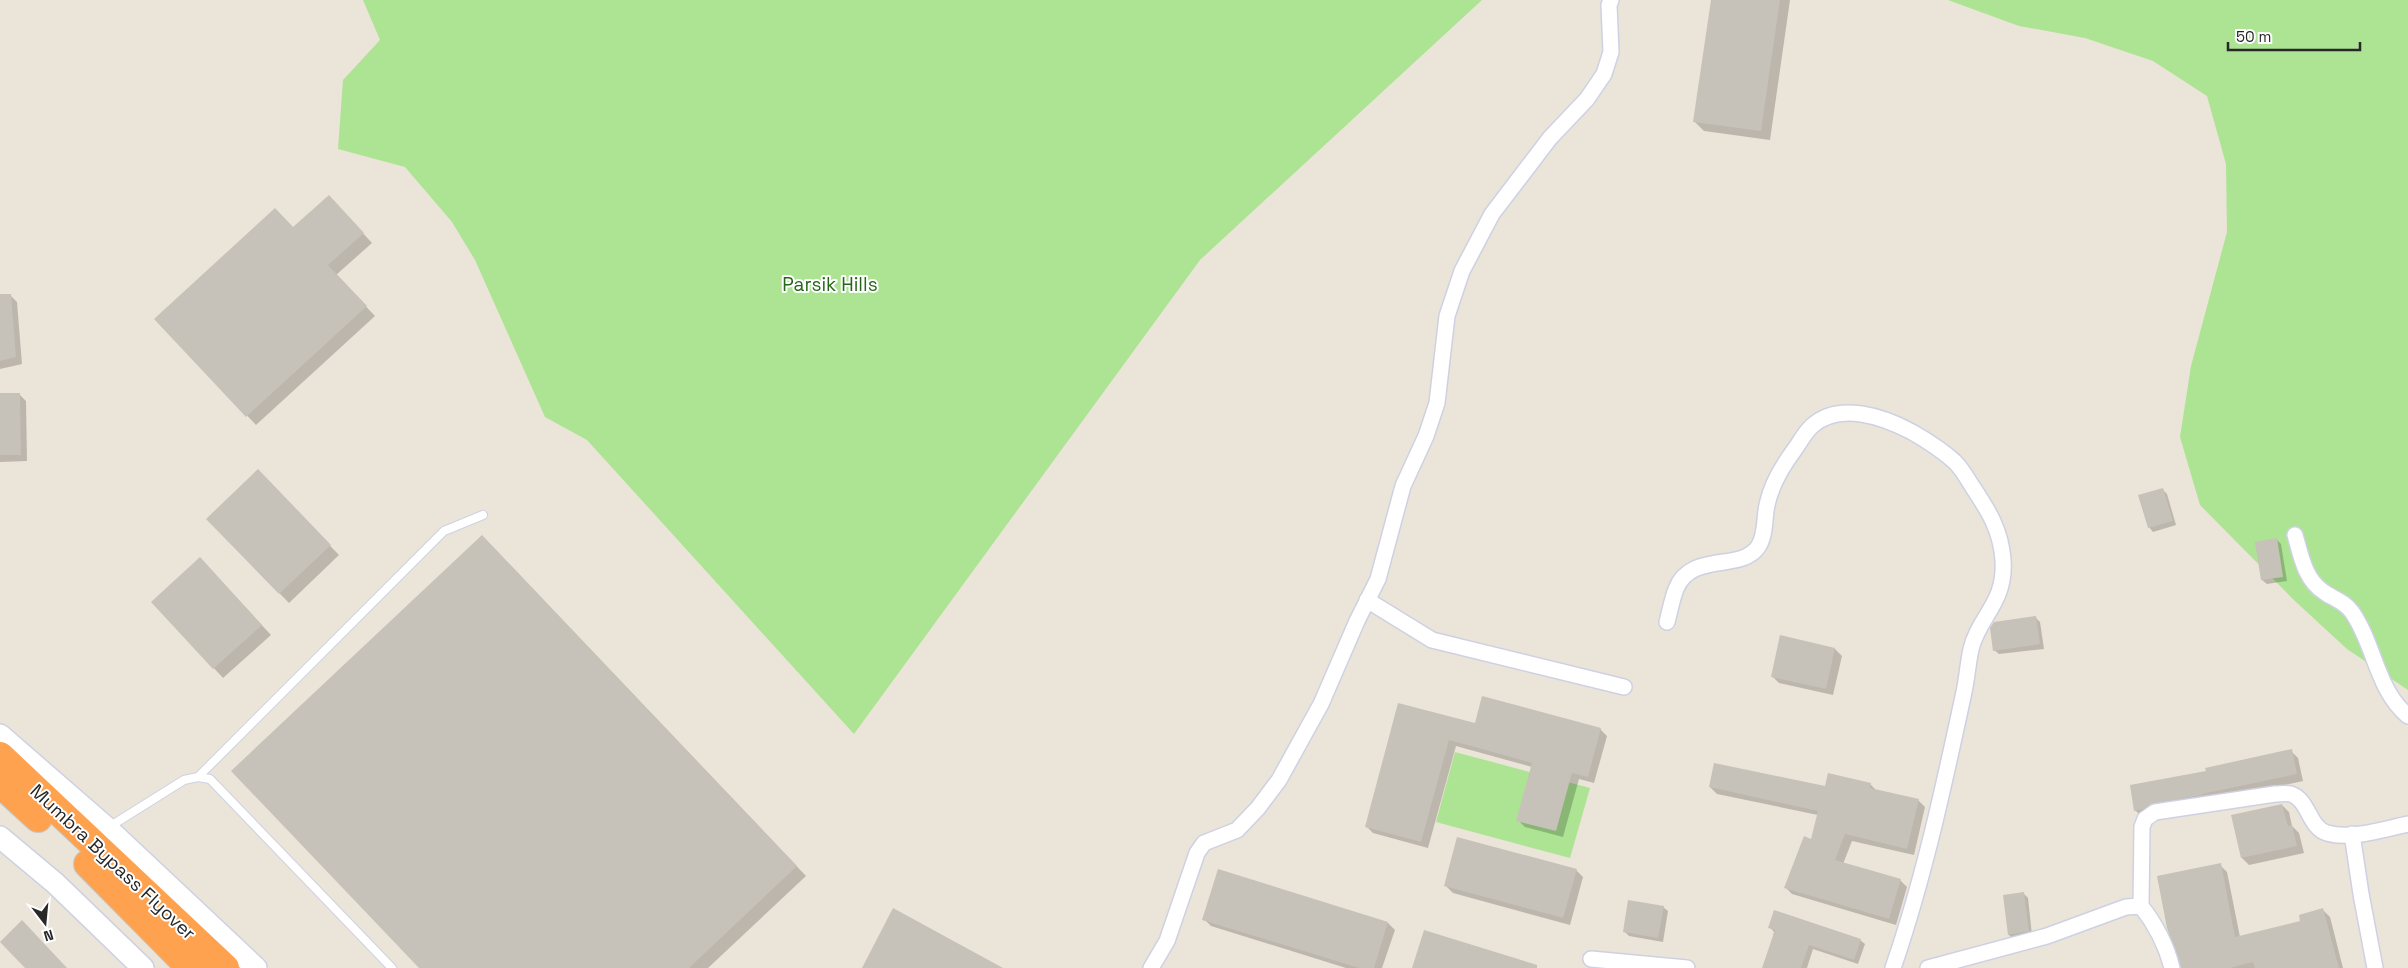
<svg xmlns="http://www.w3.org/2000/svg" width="2408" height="968" font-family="'Space Grotesk',sans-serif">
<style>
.green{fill:#ace493}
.shadow{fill:#0003}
.building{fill:#c6c1b9}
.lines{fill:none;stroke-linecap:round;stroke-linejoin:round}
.lane-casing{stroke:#ced1e2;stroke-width:10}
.street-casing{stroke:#ced1e2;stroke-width:18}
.secondary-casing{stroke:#ced1e2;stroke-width:24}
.highway-casing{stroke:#c7c7c7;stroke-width:30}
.lane{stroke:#fff;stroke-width:8}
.street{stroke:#fff;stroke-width:15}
.secondary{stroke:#fff;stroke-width:21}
.highway{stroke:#ffa250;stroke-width:28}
.labels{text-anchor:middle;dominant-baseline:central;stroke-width:4;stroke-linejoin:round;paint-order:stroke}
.park-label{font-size:19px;fill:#256617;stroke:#fff}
.street-label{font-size:19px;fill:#282828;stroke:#fff}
</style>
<rect width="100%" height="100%" fill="#ebe4d9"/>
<path class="green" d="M363,0H1482L1200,260L854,734L587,440L545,417L475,260L452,222L405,167L338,149L343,80L380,40Z
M1948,0H2408V690L2347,649L2296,602L2200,505L2180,437L2191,366L2227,232L2226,164L2207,96L2153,61L2085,38L2019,26Z
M1455,752L1590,788L1570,858L1436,822Z"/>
<path class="shadow" d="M1712,0H1790L1770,140L1704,131L1694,121Z
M338,206L372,243L336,275L375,316L256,425L156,319L294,229Z
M10,295L17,302L22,364L0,369V301Z
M19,394L26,401L27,461L0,462V395Z
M258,471L339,555L289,603L207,519Z
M2163,490L2167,494L2176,525L2153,532L2149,527Z
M2277,540L2281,544L2287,581L2267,584L2262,580L2256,543Z
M492,546L806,876L708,968H420Z
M209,568L271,635L223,678L153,602Z
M2036,618L2040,622L2044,649L1999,654L1994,650Z
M1835,649L1842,656L1833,695L1779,683L1772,676Z
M1399,704L1475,725L1600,729L1607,736L1594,783L1579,779L1563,837L1525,827L1518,820L1532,767L1456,746L1428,848L1373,833L1366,826Z
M2291,751L2298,758L2303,781L2142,817L2135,810L2208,772Z
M1870,784L1877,791L1918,800L1925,807L1914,855L1852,841L1843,864L1900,880L1907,887L1896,925L1792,894L1785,887L1812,841L1818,815L1717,794L1710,787H1826Z
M2282,805L2289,812L2292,826L2299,833L2304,853L2249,865L2242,858L2233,816Z
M2220,865L2227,872L2240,937L2302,922L2323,910L2330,917L2343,968H2182Z
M1576,870L1583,877L1570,925L1453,893L1446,886Z
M2024,894L2028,898L2032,935L2013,939L2009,935L2005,896Z
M1663,907L1668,911L1663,942L1629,936L1625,932Z
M1204,919L1388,923L1395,930L1382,968H1346L1211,926Z
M1770,927L1860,940L1865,944L1858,964L1813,949L1807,968H1766L1774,932Z"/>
<path class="building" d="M1711,0H1780L1761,131L1693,122Z
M329,195L364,233L328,265L367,306L246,417L154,319L275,208L293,227Z
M0,294H11L16,357L0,361Z
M0,393H20L21,455H0Z
M258,469L331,545L279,594L206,519Z
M2163,488L2173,521L2148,528L2138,495Z
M482,535L797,866L689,968H419L231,771Z
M2277,538L2283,577L2261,580L2255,542Z
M200,557L262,625L213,669L151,602Z
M2036,616L2040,644L1993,651L1990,628L1994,622Z
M1780,635L1835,648L1826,689L1771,677Z
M1482,696L1601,728L1588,777L1572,773L1556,831L1516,821L1532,763L1449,740L1421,842L1365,827L1398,703L1475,723Z
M2292,749L2297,774L2202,794V795L2154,803L2143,809L2134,811L2130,785L2206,771L2205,768Z
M1714,763L1825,786L1828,773L1871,783L1870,788L1919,799L1907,849L1845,834L1835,860L1901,879L1889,919L1784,888L1804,836L1811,839L1818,811L1709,787Z
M2282,804L2288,826L2292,825L2297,846L2241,858L2231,815Z
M1457,837L1577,869L1563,918L1444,886Z
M2221,863L2235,937L2300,921L2299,915L2323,908L2339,968H2255L2253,962L2230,968H2181L2167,928L2157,876Z
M1218,869L1388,922L1374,968H1359L1202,920Z
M2024,892L2029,931L2008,935L2003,895Z
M1628,900L1664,906L1658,938L1623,932Z
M893,908L1003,968H862Z
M1774,910L1861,939L1854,960L1809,945L1801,968H1762L1775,930L1768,928Z
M22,920L67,968H25L0,942Z
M1424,930L1537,965V968H1412Z"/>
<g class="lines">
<defs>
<path id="lane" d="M198,777L444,531L483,515
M109,827L184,780L198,777L210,779L392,968"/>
<path id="street" d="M2295,535C2301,556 2305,580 2324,592C2334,599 2345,602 2352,612C2375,645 2376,689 2408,716
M1367,600L1432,640L1624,687
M1667,622C1670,611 1672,599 1676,589C1691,551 1741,572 1758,547C1766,536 1764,518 1767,505C1771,485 1783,465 1795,449C1800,442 1805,432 1812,426C1839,401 1884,417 1912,432C1926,440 1943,451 1955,462C1962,469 1967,478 1972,486C1988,510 2001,530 2003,560C2006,603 1979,616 1971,649C1968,663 1967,678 1964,692C1944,785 1924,878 1893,968
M2352,834L2361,894L2375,968
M2141,906L2142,827L2145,819L2155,812L2275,794C2280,794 2286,793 2291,794C2309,800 2309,828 2327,833C2351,840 2384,829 2408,824
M1591,959L1687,968
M1151,968L1167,941L1197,853L1204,843L1237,830L1258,808L1279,780L1321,704L1357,621L1378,579L1403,486L1426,436L1437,403L1447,316L1462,271L1492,214L1550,138L1587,99L1604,74L1611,52L1609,5L1611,0
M1928,968L2047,936L2126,907L2141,906C2156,925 2166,944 2172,968"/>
<path id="secondary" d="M0,735L107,828L256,968
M0,837L55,883L143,968"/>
<path id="highway" d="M0,756L225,968
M0,783L38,818
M88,864L191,968"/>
</defs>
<use href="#lane" class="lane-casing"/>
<use href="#street" class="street-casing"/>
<use href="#secondary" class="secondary-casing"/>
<use href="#highway" class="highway-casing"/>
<use href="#lane" class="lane"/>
<use href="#street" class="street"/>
<use href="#secondary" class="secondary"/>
<use href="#highway" class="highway"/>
</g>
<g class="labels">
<g class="park-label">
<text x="830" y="284">Parsik Hills</text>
</g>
<g class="street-label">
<text transform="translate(113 862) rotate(43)">Mumbra Bypass Flyover</text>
</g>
</g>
<g transform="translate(45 923) rotate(164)" stroke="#ffffff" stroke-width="4" paint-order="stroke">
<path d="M0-4L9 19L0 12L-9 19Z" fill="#282828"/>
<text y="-8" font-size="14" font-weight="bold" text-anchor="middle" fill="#282828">N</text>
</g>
<path d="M2228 42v8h132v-8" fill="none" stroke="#282828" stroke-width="2.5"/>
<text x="2236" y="42" font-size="15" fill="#282828" stroke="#ffffff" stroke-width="4" paint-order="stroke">50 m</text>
</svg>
